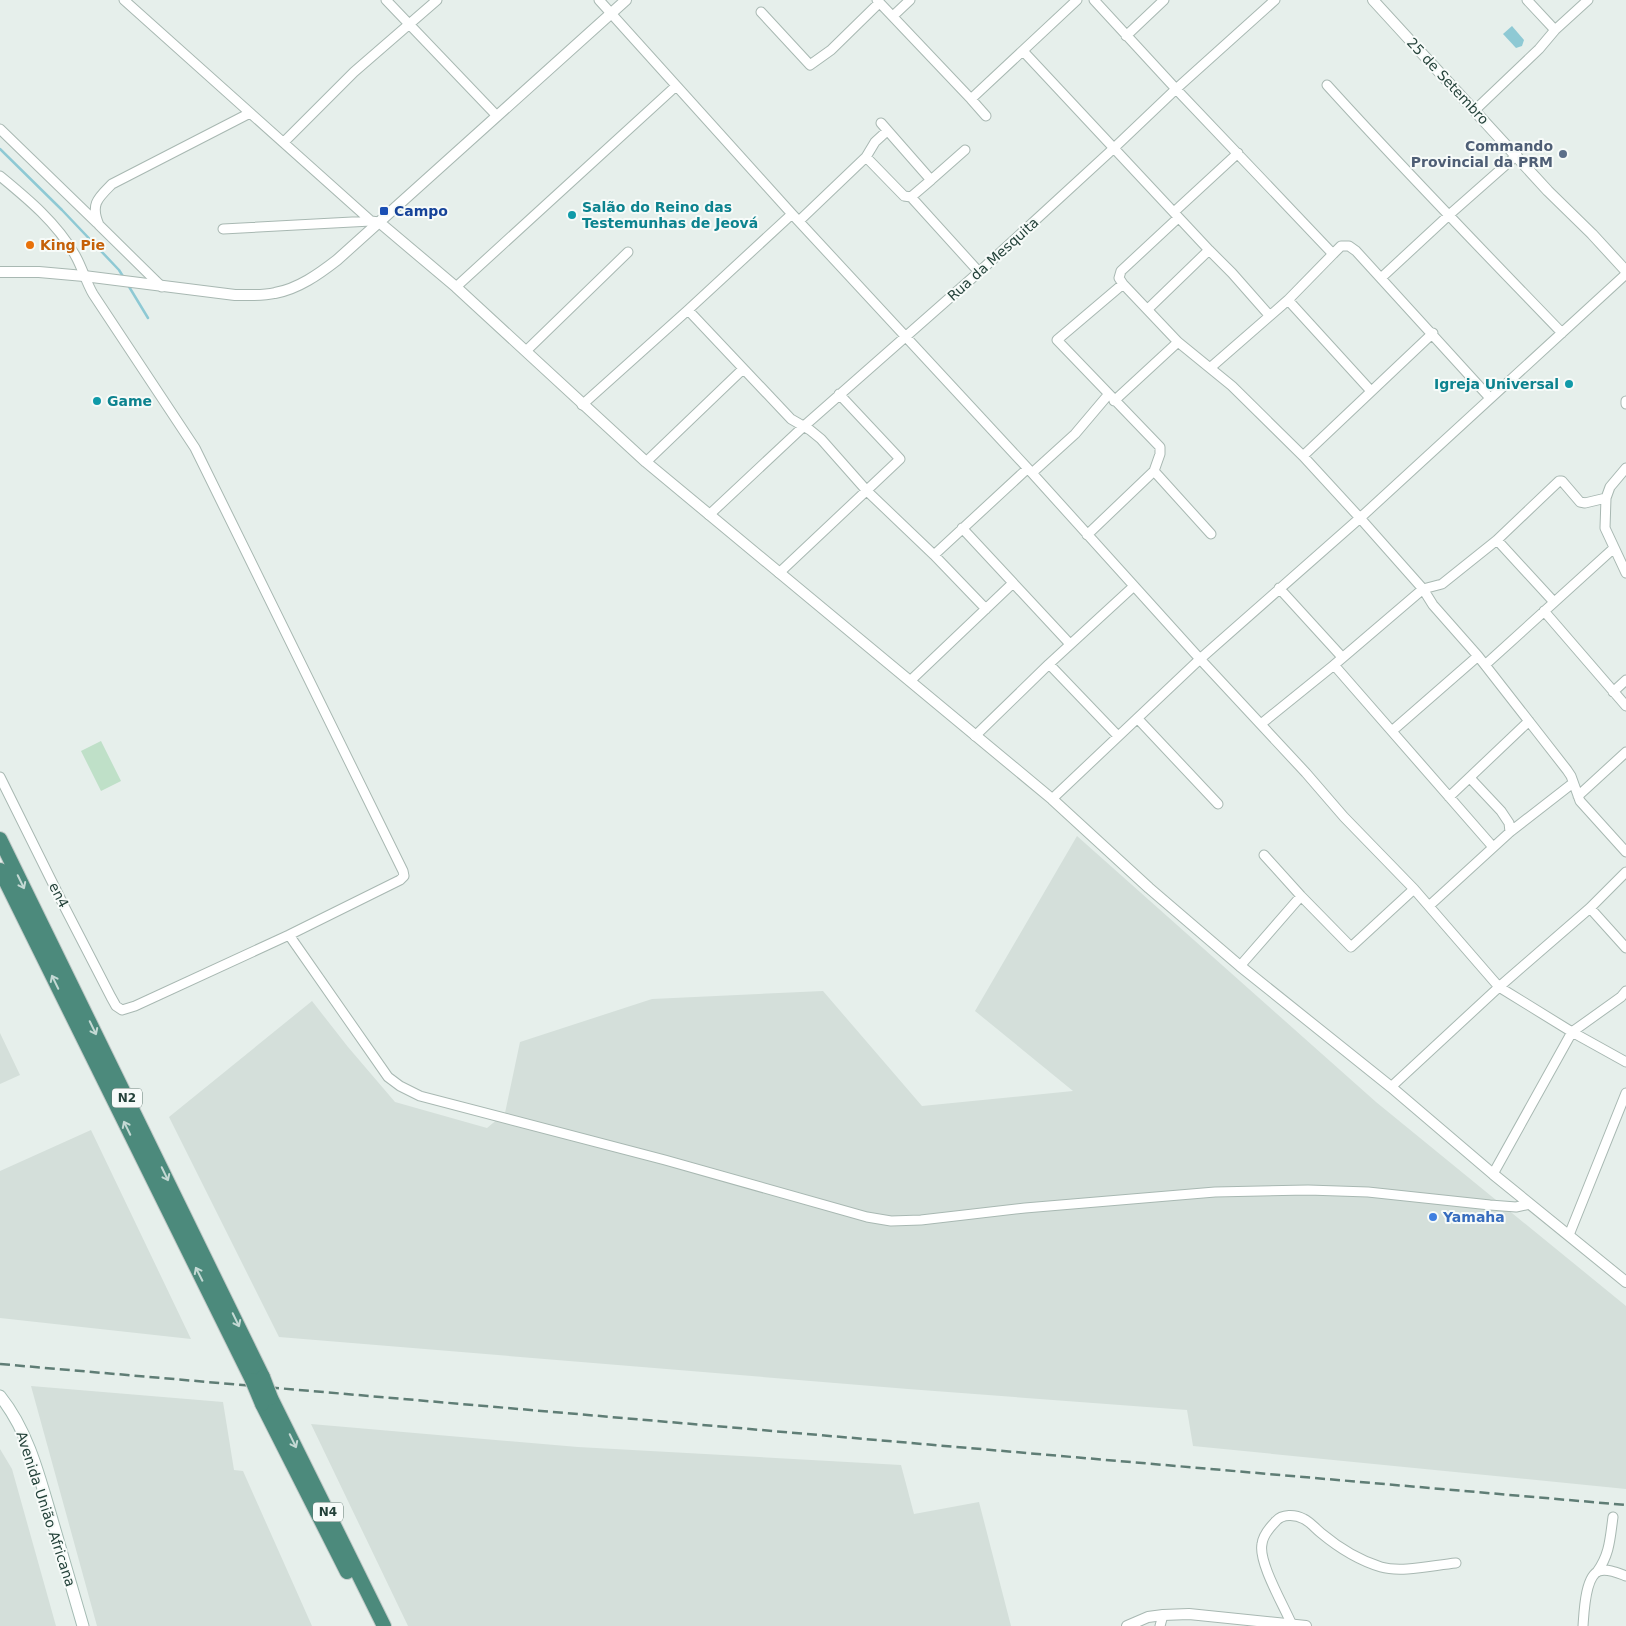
<svg xmlns="http://www.w3.org/2000/svg" width="1626" height="1626" font-family="'DejaVu Sans',sans-serif">
<style>
.built{fill:#d4dfda}
.green{fill:#bfe0c8}
.water{fill:#8ec9d4}
.lines{fill:none;stroke-linecap:round;stroke-linejoin:round}
.stream{stroke:#8ec9d4;stroke-width:2.5}
.minor-casing{stroke:#a8b8b2;stroke-width:11}
.tertiary-casing{stroke:#a8b8b2;stroke-width:12}
.secondary-casing{stroke:#a4bbb3;stroke-width:13}
.trunk-casing{stroke:#c2cac8;stroke-width:16}
.minor{stroke:#fff;stroke-width:9}
.tertiary{stroke:#fff;stroke-width:10}
.secondary{stroke:#fff;stroke-width:11}
.trunk{stroke:#4c8a7c;stroke-width:14}
.rail{stroke:#5f7d75;stroke-width:2.5;stroke-dasharray:10 5;stroke-linecap:butt}
.trunk-bridge-casing{stroke:#c2cac8;stroke-width:16;stroke-linecap:butt}
.trunk-bridge{stroke:#4c8a7c;stroke-width:14}
.oneway{stroke:#c4d9d4}
.service-dot{fill:#5c6f8a;stroke:#f7fbf9;stroke-width:2}
.transit-dot{fill:#1a4fb4;stroke:#f7fbf9;stroke-width:2}
.culture-dot{fill:#0f9aa8;stroke:#f7fbf9;stroke-width:2}
.food-dot{fill:#e8710a;stroke:#f7fbf9;stroke-width:2}
.shop-dot{fill:#3f7fe0;stroke:#f7fbf9;stroke-width:2}
.labels{text-anchor:middle;dominant-baseline:central;stroke-width:4;stroke-linejoin:round;paint-order:stroke}
.shield{fill:#f7fbf9;stroke:#637a73;stroke-width:1}
.shield-label{font-size:12px;font-weight:bold;fill:#24423a}
.street-label{font-size:14px;fill:#24423a;stroke:#f7fbf9}
.service-label{font-size:14px;font-weight:bold;fill:#4e5e75;stroke:#f7fbf9;text-anchor:end}
.culture-label{font-size:14px;font-weight:bold;fill:#0d838f;stroke:#f7fbf9;text-anchor:start}
.transit-label{font-size:14px;font-weight:bold;fill:#164399;stroke:#f7fbf9;text-anchor:start}
.food-label{font-size:14px;font-weight:bold;fill:#c56008;stroke:#f7fbf9;text-anchor:start}
.shop-label{font-size:14px;font-weight:bold;fill:#366cbe;stroke:#f7fbf9;text-anchor:start}
</style>
<rect width="100%" height="100%" fill="#e6efeb"/>
<path class="built" d="M1077,836L1376,1102L1626,1306V1489L1193,1446L1187,1410L908,1389L279,1337L169,1117L312,1001L348,1047L395,1102L487,1128L505,1113L520,1042L652,999L823,991L922,1106L1073,1091L975,1011Z
M0,1033L20,1075L0,1084Z
M91,1130L191,1339L0,1318V1171Z
M31,1386L223,1402L234,1470L243,1471L312,1626H97Z
M311,1424L578,1447L901,1465L914,1514L979,1502L1011,1626H408Z
M0,1449L12,1469L56,1626H0Z"/>
<path class="green" d="M101,741L121,781L101,791L81,751Z"/>
<path class="water" d="M1512,26L1524,40L1522,46L1516,48L1503,34Z"/>
<g class="lines">
<path class="stream" d="M0,149L62,210L119,270L124,278
M128,285L148,318"/>
<defs>
<path id="minor" d="M124,0L371,221L379,222
M386,0L497,116
M599,0L792,214L1032,473L1200,659L1306,773L1344,817L1414,889L1499,987L1572,1032L1626,1062
M877,0L971,99L1077,0
M1094,0L1176,89L1333,254L1341,246H1349L1356,251L1490,398
M1527,0L1555,30
M761,12L810,65L831,50L879,3
M893,16L910,0
M1126,36L1164,0
M1023,51L1209,250L1232,273L1269,315
M1327,85C1403,169 1483,251 1562,333
M971,99L986,116
M1475,110L1539,49L1555,30L1588,0
M881,123L931,180L911,197
M0,129L97,223
M284,142L354,72L437,0
M866,157L904,196L911,197L979,272
M0,176C28,199 57,223 75,255C82,267 86,282 93,294L195,448L403,871L404,876L400,880L289,935L135,1006L122,1010L116,1006L111,997L64,906L0,777
M931,180L965,150
M1174,212L1238,153
M1178,218L1121,271L1119,278L1123,284L1178,342L1232,386L1303,456L1360,518L1423,589L1433,605L1478,656L1567,770L1571,776L1580,801L1626,852
M799,221L866,157L875,142L887,131
M223,229L371,221
M1381,278L1449,215L1517,155
M162,287L99,225C90,204 98,198 112,184L250,113
M456,287L676,86
M1288,300L1371,391
M1148,309L1209,250
M688,310L791,419L810,430L821,439L867,491L934,555L986,609
M526,351L628,252
M1210,368L1288,300L1333,254
M1114,401L1178,342
M1626,401V404
M582,405L688,310L792,214
M1303,456L1433,333
M646,462L743,369
M1154,471L1211,534
M1032,473L1075,434L1108,395
M1606,498L1610,487L1626,468
M709,515L803,427L979,272L1114,148L1176,89L1275,0
M962,528L1070,644
M1087,535L1154,471L1160,454V447L1057,340L1123,284
M1497,540L1554,602
M934,555L1027,469
M779,573L900,459L839,394
M1279,588L1342,657
M1544,611L1626,706
M1049,664L1118,736
M1334,665L1493,847
M1485,665L1614,548
M910,681L1013,583
M1613,692L1626,680
M1138,719L1218,804
M1261,724L1334,665L1423,589L1442,584L1497,540L1559,481H1562L1580,502L1585,503L1606,498L1605,528L1626,573
M1392,731L1478,656
M975,736L1049,664L1134,586
M1470,778L1501,811L1509,823L1510,832
M1578,796L1626,752
M1449,797L1529,721
M1052,799L1200,659L1360,518L1626,274
M1264,855L1301,896L1351,947L1414,889
M1429,906L1510,832L1573,783
M1590,908L1626,948
M289,935L388,1077L400,1086L420,1096L665,1160L867,1217L891,1221L921,1220L1025,1208L1215,1192L1308,1190L1368,1192L1490,1205L1516,1207L1530,1204
M1240,966L1301,896
M1391,1087L1499,987L1590,908L1626,872
M1493,1174L1572,1032L1621,997L1626,991
M1569,1235L1626,1093
M1597,1572C1610,1554 1610,1538 1613,1517
M1292,1625C1284,1606 1258,1562 1262,1544C1263,1535 1270,1527 1276,1521C1282,1514 1295,1514 1304,1519C1310,1522 1315,1528 1321,1533C1339,1548 1358,1560 1381,1567C1402,1573 1434,1565 1456,1563
M1160,1626L1163,1615
M1583,1626C1584,1613 1585,1576 1599,1571C1607,1568 1618,1573 1626,1576"/>
<path id="tertiary" d="M1373,0L1548,191L1592,234L1626,271
M379,222L456,287L646,462L1052,799L1149,888L1240,966L1391,1087L1493,1174L1626,1282
M0,272H39L84,276L235,295C249,295 262,296 275,293C298,289 319,274 337,260L626,0
M1127,1626L1148,1617L1163,1615L1189,1614L1306,1626"/>
<path id="secondary" d="M0,1396C29,1432 40,1479 53,1523C63,1557 73,1591 83,1626"/>
<path id="trunk" d="M0,839L263,1377
M0,870L252,1380
M271,1398L384,1626
M262,1404L347,1572"/>
</defs>
<use href="#minor" class="minor-casing"/>
<use href="#tertiary" class="tertiary-casing"/>
<use href="#secondary" class="secondary-casing"/>
<use href="#trunk" class="trunk-casing"/>
<use href="#minor" class="minor"/>
<use href="#tertiary" class="tertiary"/>
<use href="#secondary" class="secondary"/>
<use href="#trunk" class="trunk"/>
<path class="rail" d="M0,1364L1626,1505"/>
<defs>
<path id="trunk-bridge" d="M263,1377L271,1398
M252,1380L262,1404"/>
</defs>
<use href="#trunk-bridge" class="trunk-bridge-casing"/>
<use href="#trunk-bridge" class="trunk-bridge"/>
</g>
<defs><path id="oneway-shaft" d="M-6 0H5M1.5-3L5.5 0L1.5 3" fill="none" stroke-width="1.6" stroke-linecap="round" stroke-linejoin="round" transform="scale(1.25)"/></defs>
<g class="oneway">
<use href="#oneway-shaft" transform="translate(21 882) rotate(64)"/>
<use href="#oneway-shaft" transform="translate(55 982) rotate(-116)"/>
<use href="#oneway-shaft" transform="translate(93 1028) rotate(64)"/>
<use href="#oneway-shaft" transform="translate(127 1128) rotate(-116)"/>
<use href="#oneway-shaft" transform="translate(165 1174) rotate(64)"/>
<use href="#oneway-shaft" transform="translate(199 1274) rotate(-117)"/>
<use href="#oneway-shaft" transform="translate(236 1320) rotate(64)"/>
<use href="#oneway-shaft" transform="translate(293 1441) rotate(64)"/>
</g>
<circle class="service-dot" cx="1563" cy="154" r="5"/>
<rect class="transit-dot" x="379" y="206" width="10" height="10" rx="2.5"/>
<g class="culture-dot">
<circle cx="572" cy="215" r="5"/>
<circle cx="1569" cy="384" r="5"/>
<circle cx="97" cy="401" r="5"/>
</g>
<circle class="food-dot" cx="30" cy="245" r="5"/>
<circle class="shop-dot" cx="1433" cy="1217" r="5"/>
<g class="labels">
<g class="shield">
<rect x="112" y="1088.5" width="30" height="19" rx="4"/>
<rect x="313" y="1502.5" width="30" height="19" rx="4"/>
</g>
<g class="shield-label">
<text x="127" y="1098">N2</text>
<text x="328" y="1512">N4</text>
</g>
<g class="street-label">
<text transform="translate(1448 81) rotate(47)">25 de Setembro</text>
<text transform="translate(993 259) rotate(-42)">Rua da Mesquita</text>
<text transform="translate(59 895) rotate(63)">en4</text>
<text transform="translate(46 1509) rotate(72)">Avenida União Africana</text>
</g>
<g class="service-label">
<text x="1553" y="146">Commando<tspan x="1553" dy="16">Provincial da PRM</tspan></text>
</g>
<g class="culture-label">
<text x="582" y="207">Salão do Reino das<tspan x="582" dy="16">Testemunhas de Jeová</tspan></text>
<text x="1559" y="384" text-anchor="end">Igreja Universal</text>
<text x="107" y="401">Game</text>
</g>
<g class="transit-label">
<text x="394" y="211">Campo</text>
</g>
<g class="food-label">
<text x="40" y="245">King Pie</text>
</g>
<g class="shop-label">
<text x="1443" y="1217">Yamaha</text>
</g>
</g>
</svg>
